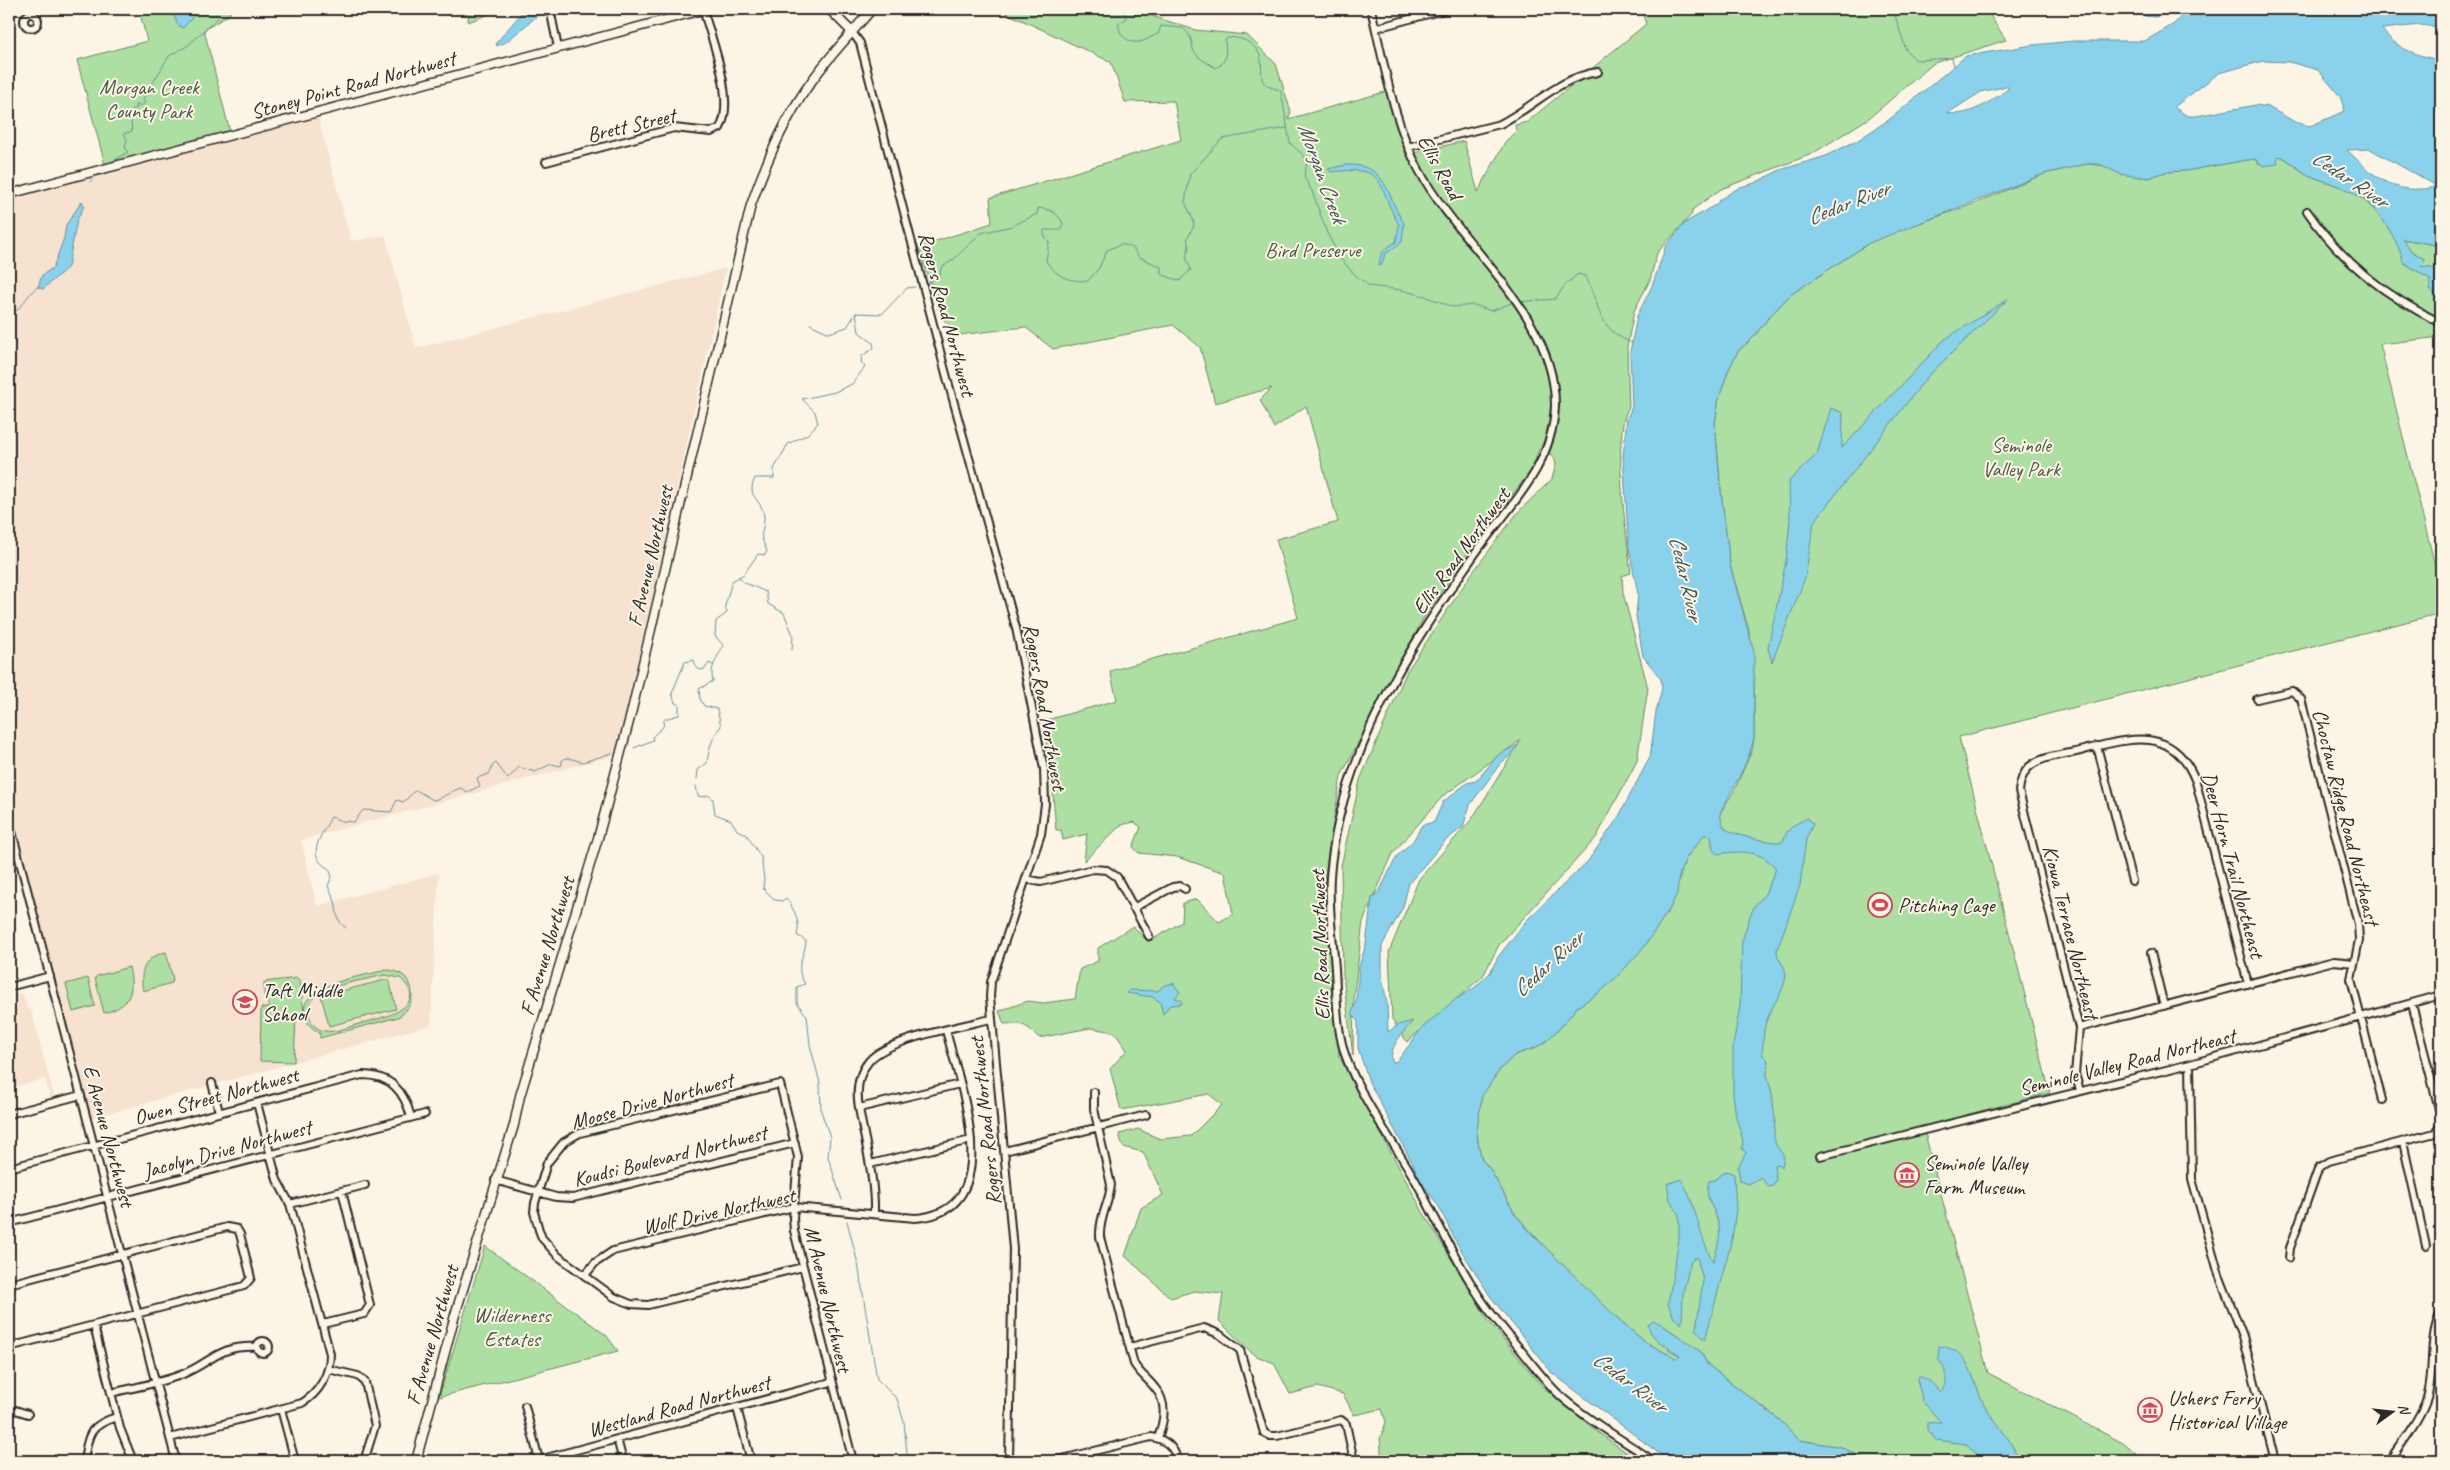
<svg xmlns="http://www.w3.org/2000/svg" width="2450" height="1470" font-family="Caveat,sans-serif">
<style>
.built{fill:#f7e2d0}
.green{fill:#acdfa1;stroke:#6c8566;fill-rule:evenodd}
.water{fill:#8ad2eb;stroke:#648f9e;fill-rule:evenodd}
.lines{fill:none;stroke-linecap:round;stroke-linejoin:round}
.stream{stroke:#648f9e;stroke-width:1}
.minor-casing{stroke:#2b2b2b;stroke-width:10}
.major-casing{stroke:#2b2b2b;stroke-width:11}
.minor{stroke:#fcf5e5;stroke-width:6}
.major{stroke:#fcf5e5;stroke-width:8}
.labels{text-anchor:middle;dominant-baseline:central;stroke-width:4;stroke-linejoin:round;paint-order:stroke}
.street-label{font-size:21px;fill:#2b2b2b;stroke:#fcf5e5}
.park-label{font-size:21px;fill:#4b5848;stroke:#fcf5e5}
.poi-label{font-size:21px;fill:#2b2b2b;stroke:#fcf5e5;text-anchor:start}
.water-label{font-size:22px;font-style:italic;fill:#43555b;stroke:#fcf5e5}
</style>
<rect width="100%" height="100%" fill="#fcf5e5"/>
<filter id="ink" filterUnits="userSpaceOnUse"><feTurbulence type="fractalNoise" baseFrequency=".02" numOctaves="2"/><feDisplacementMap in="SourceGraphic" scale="10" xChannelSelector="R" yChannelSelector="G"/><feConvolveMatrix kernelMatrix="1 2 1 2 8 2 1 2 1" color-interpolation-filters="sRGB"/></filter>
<g filter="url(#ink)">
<path class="built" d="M317,113L351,241L385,235L416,348L726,268L662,556L616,755L301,840L317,906L439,873L431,1025L88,1119L9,820V195Z
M23,993L27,1009H31L54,1096L50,1097L45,1079L9,1088V996Z"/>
<path class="green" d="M139,9H231L230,14L204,30L231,136L106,168L77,60L147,41Z
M469,9H491L487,15L468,22Z
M998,9H1131L1195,30L1247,35L1276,64L1291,112L1288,119L1388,91L1406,155L1464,141L1478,192L1505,142L1516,131L1515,125L1527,122L1646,24L1641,9H1986L2006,40L1934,63L1869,118L1812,154L1721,189L1692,210V214L1657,253L1650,280L1634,311L1627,347L1629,407C1611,434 1627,537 1631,573L1622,576L1623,593L1648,688L1637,761L1596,838L1499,945L1483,976L1407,1042L1392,1019L1389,952L1419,879L1472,819L1521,740L1443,796L1393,853L1363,922L1354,994L1353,1056L1343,975L1341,866L1360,780L1407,671L1470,576L1518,512L1552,479L1556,464L1553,456L1539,449L1532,469L1462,561L1423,619L1341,776L1324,882L1339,1056L1423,1212L1488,1320L1542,1386L1599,1433L1639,1461H1382L1380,1439L1386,1422L1382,1409L1354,1415L1343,1394L1318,1387L1290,1394L1274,1363L1254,1355L1219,1321L1223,1294L1194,1291L1171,1298L1125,1256L1141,1208L1163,1195L1143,1152L1123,1147L1119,1134L1138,1129L1160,1139L1191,1136L1222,1105L1209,1094L1121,1110L1110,1069L1127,1050L1114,1032L1090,1028L1039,1038C1026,1025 1024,1023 1004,1024L999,1011L1028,1001L1043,1003L1075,999L1080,969L1098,961V948L1133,926L1148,942L1182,922L1183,903L1197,899L1219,922L1233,914L1225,873L1177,857L1139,853L1133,847L1141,827L1134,822L1121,825L1084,861L1087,834L1063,840L1061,830H1056L1051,771L1043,721L1117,700L1110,671L1298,618L1276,539L1338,522L1306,406L1274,428L1260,400L1272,388L1215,403L1200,347L1173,325L1053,349L1025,327L959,335L942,318L918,247L992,223L990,198L1181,140L1174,101L1125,102L1111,62Z
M2279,156C2289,159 2296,168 2305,173C2320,181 2337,184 2352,192C2374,204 2399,237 2403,262L2430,279L2436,298L2441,301V337L2380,344L2441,590V613L1959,737L2050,1093L1923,1126L1988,1373L2123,1443L2144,1461H1869L1841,1447L1799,1440L1781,1421L1708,1365L1700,1351L1661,1324L1669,1350L1681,1356L1677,1359L1645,1342L1615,1316L1554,1257L1515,1214L1490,1169L1482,1160L1478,1143L1477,1129L1481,1096L1501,1068L1515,1055L1535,1048L1560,1028L1577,1007L1600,992L1644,947L1670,908L1686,858L1720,813L1734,791L1752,750L1754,738V681L1749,631L1730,565L1722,501L1715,423L1719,398L1728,371L1738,351L1753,338L1769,317L1790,295L1869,243L1883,236L1976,203L2044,174L2087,164L2107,166L2120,174L2149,178L2165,172L2185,171L2247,160L2255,159L2258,164Z
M2403,239L2441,246V273L2431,267L2419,266L2426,260L2411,251Z
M166,952L173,979L172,983L143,991C139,970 145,957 166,952Z
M129,967C135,993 130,1006 104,1013L95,978L97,976Z
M386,970C415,970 421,1004 398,1017L320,1038V1033C311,1028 305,1022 304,1012C302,983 365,976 386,970ZM385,975L400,978C432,1007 382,1018 362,1023C351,1026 336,1033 325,1031C306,1028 304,1002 319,993C332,985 369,979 385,975Z
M88,978L95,1006L73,1012L66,984Z
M297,978L300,981L304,1012L296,1017L294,1062L260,1061L261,1008H270L264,995V982Z
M389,979L396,1009L329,1026L321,996Z
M485,1246L606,1335L618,1351L439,1397Z"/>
<path class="water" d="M172,9H200L183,28L177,24Z
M525,9H537L536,17L506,42L497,46L496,43Z
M2139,9H2168L2156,17L2145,16Z
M2188,9H2378L2441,15V27L2420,25L2382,29C2394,48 2420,57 2441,60V91L2439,92L2441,94V246L2403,239L2411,251L2426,260L2420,266L2431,267L2441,273V301L2430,289V279L2403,262C2400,243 2378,209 2362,198C2346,187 2326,182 2308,175C2298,170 2290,159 2279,156L2277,159L2278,164L2263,166L2255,159L2247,160L2185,171L2165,172L2149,178L2120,174L2099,164H2087L2044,174L1869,243L1790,295L1769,317L1753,338L1738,351L1728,371L1719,398L1715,423L1720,483L1730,565L1754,652V738C1748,765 1732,789 1720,813C1721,818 1722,825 1725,828C1733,836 1772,843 1783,842C1786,828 1795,824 1808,818L1813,824L1806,839L1800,885L1777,950C1776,960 1786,965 1786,975C1784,993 1771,1006 1766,1022C1763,1032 1763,1043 1762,1054L1768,1060L1767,1077L1772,1093L1775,1119L1774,1138L1776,1145L1784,1156L1782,1167L1779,1164L1774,1165L1776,1180L1773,1186L1768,1187L1761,1177L1749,1184L1740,1181L1738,1167L1746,1153L1742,1148L1743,1141L1736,1117L1733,1094V1047L1740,1005L1742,941L1750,916L1755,905L1765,894L1776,869C1762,849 1738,851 1717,854L1713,850L1711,836L1704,835L1686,858L1679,876L1677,894L1670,908L1644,947L1617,977L1600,992L1577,1007L1560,1028L1545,1042L1535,1048L1515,1055L1501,1068L1482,1096L1477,1129L1478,1143L1482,1160L1490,1169L1515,1214L1532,1234L1615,1316L1645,1342L1677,1359L1680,1356C1670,1346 1652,1343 1648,1325L1654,1321L1661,1324L1700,1351L1708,1365L1781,1421L1799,1440L1841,1447L1869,1461H1832L1801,1454L1808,1461H1669L1552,1373L1490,1296L1456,1242L1438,1205L1419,1179L1413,1164L1369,1082L1358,1048V1022L1352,1013L1356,1002L1359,967L1366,944L1372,898L1379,892L1397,856L1413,841L1422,825L1434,822L1443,802L1467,783L1476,781L1499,754L1518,745L1514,752L1500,764L1470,805L1463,827L1445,841L1409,883L1403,907L1382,946V977L1387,1003L1388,1032L1398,1025L1413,1021C1405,1030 1386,1050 1393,1063L1398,1060L1422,1028L1456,999L1474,988L1490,973L1498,957L1526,921L1588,861L1618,818L1650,757L1656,712L1662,688L1661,679L1643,656L1636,616L1638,594L1629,548L1623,456L1627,418L1632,407L1630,352L1637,316L1652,286L1666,246L1685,223L1718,203L1719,200L1740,187L1755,183L1780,170L1826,156L1858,140L1890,119L1966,56L2033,45L2074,41H2145L2174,24ZM2263,61L2289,62L2318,70L2340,96L2345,111L2310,126L2295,122L2268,107L2256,105L2196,116H2187L2174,107L2219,73ZM2007,86L2008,89C1993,100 1968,118 1948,113L1981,92ZM2370,149L2435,185C2431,189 2426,189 2420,189C2388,192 2369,171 2347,150Z
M1346,165C1390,164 1385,196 1404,223L1402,242L1385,254L1381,266L1379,265C1380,251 1385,249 1396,242L1399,225C1375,184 1390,165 1331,172L1328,169Z
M82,201L84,206L77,220L68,267L43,289L38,287L42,275L53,268L64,238L66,225Z
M2008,299L1928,376L1814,522L1805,578L1772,662L1768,648L1786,561L1790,520L1789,481L1817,454L1831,408L1843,413L1842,448L1944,340Z
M1173,983L1180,992L1175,998L1181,1000L1182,1004L1170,1005L1163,1014L1160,1002L1152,997L1127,993L1129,990L1158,991L1163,986Z
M1726,1171L1734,1174L1736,1210L1732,1239L1705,1340L1696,1330L1703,1280L1697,1257L1691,1260L1683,1293L1682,1324L1674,1318L1668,1304L1679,1239V1215L1670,1200L1667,1184L1681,1179C1697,1204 1698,1236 1713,1261C1717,1249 1722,1235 1718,1222C1713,1203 1704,1201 1709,1181L1714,1180Z
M1939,1346C1950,1347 1958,1351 1965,1360C1974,1374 1977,1392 1985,1406C1997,1427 2011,1437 2019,1461H1985L1965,1444L1936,1440L1927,1430V1423L1941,1422L1923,1402L1917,1380L1919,1376L1931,1382L1940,1392L1946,1385V1371L1938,1358Z"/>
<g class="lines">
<path class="stream" d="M1124,9L1126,19L1119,23C1117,33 1128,44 1139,42C1146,41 1152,36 1158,34L1161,26L1183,28C1196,41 1189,44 1195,53C1199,59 1209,63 1215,68L1221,65L1226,57L1225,40L1228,38C1242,36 1259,45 1261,60C1262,65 1261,74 1262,79C1266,89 1275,87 1281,91L1290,143L1303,155L1307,163L1304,177L1312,191L1327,233L1340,258L1354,274L1369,286L1401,290L1425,296L1453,307L1474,305L1491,311L1514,302
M1893,9L1906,50L1916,60L1952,58L1954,66
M110,163L128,152L125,147L127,139L124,134L132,131L131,122L134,116L132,110L137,108L136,104L140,106L145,103L143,99L169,56L187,46L221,15
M90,182L92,179
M928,283L940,276L941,268L954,259L981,233L1012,226L1037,214L1038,208C1050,209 1057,212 1063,223L1061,230H1044V235L1049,242L1046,261C1058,278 1068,281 1088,281L1099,268L1107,250L1122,244L1133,248L1139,257L1161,267V274L1179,281L1191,270L1186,257L1189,247L1187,239L1194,226L1193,219L1185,202L1190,174L1222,139L1287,128
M1518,302L1555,299L1566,284L1578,274L1585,276C1601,305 1596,329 1632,343
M9,316C12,313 16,311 19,308C26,301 29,292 39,286
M810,324L829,333L847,327L856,313
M739,577L743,582L766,592L768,604L784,613L793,635L792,650
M634,748L653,740L652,737L663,727L664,719L679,715V704L675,703L672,693L685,662L694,660L696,667L700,670L705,669L709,663L713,665
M697,779L698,770L707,763C709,748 712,738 721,726L717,709L704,706L700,699L699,689L713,681C709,667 718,658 723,645L715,636L716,621L727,613L725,606L732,581L744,574L758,554L765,555L767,551C757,530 764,536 764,517C763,498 745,499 755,478H774V469L788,444L808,434L818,423L815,412L802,399L835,392L852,384L865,367L861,362L862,356L874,348L873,343L859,332L856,313L882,314L907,288L915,287
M696,786L698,796L703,797L708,795L713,799L715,814L731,820L737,830L746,834L761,857L764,879L763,888L775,900L782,901L786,898C794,909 801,922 797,935L806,941C805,958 793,966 805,984L797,987V1003L807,1016L810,1045L820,1083L821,1111L830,1137L828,1157L842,1200
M346,928C335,920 338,913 335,902C334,897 330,891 328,886L332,876L329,869C304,855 322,836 331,817L342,821L354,822L363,810L391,812L397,800L403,802C409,799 410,793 416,790L433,800C444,798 450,791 461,788L467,792L480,786L477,778L489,774L493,765L496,763L508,779L519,767L535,772L551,764L561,766L563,759L568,758L583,762L612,753
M847,1221L858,1264L877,1379L897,1399L904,1422L907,1454"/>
<defs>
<path id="minor" d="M550,9L558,48
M1371,9C1384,62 1393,121 1419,170C1460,247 1556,314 1555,406C1553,466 1510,505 1477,551C1448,592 1419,634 1395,678C1362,738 1335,808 1330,877C1328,907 1333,939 1335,969C1337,999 1336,1032 1347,1060C1363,1102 1396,1145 1418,1185C1436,1219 1453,1255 1474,1288C1488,1312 1507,1333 1525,1355C1537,1370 1549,1386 1564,1399C1591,1422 1624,1441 1654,1461
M24 21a7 7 0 1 1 14 0a7 7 0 1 1-14 0Z
M1376,28L1447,9
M852,32L860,43L946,374L1016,628L1044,769L1045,804L1041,834L991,982L990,997L1013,1249L1009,1461
M1408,147L1500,124C1534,107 1559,77 1598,72
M546,162L674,128L711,132L720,128C736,100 711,38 703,9
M2307,211C2342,262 2385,296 2441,323
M2257,699L2292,691L2301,699L2358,924L2359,940L2351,979L2382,1100
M2097,746L2132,881
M9,820L176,1461
M1026,879L1041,882L1093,869L1107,870L1117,877L1149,936
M1133,908L1173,887L1180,886L1185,889
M2151,953L2164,1006
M9,987L50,976
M2412,1004L2441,1117
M2079,1028L2334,961L2354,963
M2190,1064L2192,1179L2219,1275L2243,1336L2275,1461
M212,1083L219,1112
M2080,1091L2075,1074L2079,1028L2019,791C2020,782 2022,774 2029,767C2040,757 2061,755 2076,752C2123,740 2173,721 2196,782L2248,984
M1094,1092V1109L1111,1185C1109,1204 1099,1217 1100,1237L1134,1364C1140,1374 1148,1379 1155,1388C1168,1403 1164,1421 1158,1438
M859,1108L960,1084
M9,1114L81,1095
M2403,1142L2426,1246
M1005,1151L1146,1115
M1820,1156L2190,1064L2441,995
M870,1164L971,1140
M9,1168L362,1075C391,1075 404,1091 411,1117
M495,1180L556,1197L573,1198L795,1143
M290,1204L365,1185
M874,1214C875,1178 865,1143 859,1108C856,1091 858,1074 869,1061C887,1039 962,1026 991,1019
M9,1223L425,1114
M2289,1258L2290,1248L2319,1167L2329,1161L2435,1133L2441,1125
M803,1267L648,1305L631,1304L614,1297L558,1256L542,1238L539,1230L534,1212L535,1203L547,1163L564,1142L580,1133L780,1084L798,1157L793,1218L794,1231L853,1461
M585,1275L595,1263L613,1251L794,1207L915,1218C1010,1212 959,1084 946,1030
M9,1284L227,1227L237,1229L240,1234L251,1278L244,1286L9,1347
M323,1324L364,1314L370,1305L342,1191
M94,1326L120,1428L133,1461
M257 1347a6 6 0 1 1 12 0a6 6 0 1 1-12 0Z
M1130,1347L1204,1328L1219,1334L1240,1350L1264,1433L1270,1436H1277L1341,1420L1346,1424L1354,1461
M328,1369L358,1376L365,1382L375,1426L364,1461
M111,1393C135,1387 161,1383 183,1374C214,1361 218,1345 257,1347
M525,1406L539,1460
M9,1408L28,1414
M737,1408L751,1461
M281,1409L295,1461
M170,1438L302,1403C319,1393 330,1374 330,1354L290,1204L277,1180L257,1103
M617,1439L623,1461
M84,1461C88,1435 89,1425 117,1417
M535,1461L831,1382
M1054,1461L1151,1437C1166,1439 1174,1447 1178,1461
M2389,1461C2402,1442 2425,1413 2429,1390C2434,1366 2429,1335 2441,1313"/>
<path id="major" d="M829,9L852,32
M9,194L706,9
M416,1461L455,1315L514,1125L520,1096L598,838L631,714L751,205C766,162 784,119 811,82C829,56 852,33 872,9"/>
</defs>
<use href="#minor" class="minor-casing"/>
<use href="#major" class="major-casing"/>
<use href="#minor" class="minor"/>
<use href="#major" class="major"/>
</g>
</g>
<defs>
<symbol id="stadium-ring" viewBox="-11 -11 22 22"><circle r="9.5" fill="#fcf5e5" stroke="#d1495b" stroke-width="1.5"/><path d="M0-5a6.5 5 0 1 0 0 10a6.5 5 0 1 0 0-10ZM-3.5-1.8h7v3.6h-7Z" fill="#d1495b"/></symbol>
<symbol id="school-ring" viewBox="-11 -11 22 22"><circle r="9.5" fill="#fcf5e5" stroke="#d1495b" stroke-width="1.5"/><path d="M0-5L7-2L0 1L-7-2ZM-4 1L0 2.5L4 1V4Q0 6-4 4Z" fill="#d1495b"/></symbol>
<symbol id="museum-ring" viewBox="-11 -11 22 22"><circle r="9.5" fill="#fcf5e5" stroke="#d1495b" stroke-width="1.5"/><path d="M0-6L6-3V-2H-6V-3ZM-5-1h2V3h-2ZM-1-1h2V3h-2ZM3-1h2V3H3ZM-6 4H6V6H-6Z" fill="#d1495b"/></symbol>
</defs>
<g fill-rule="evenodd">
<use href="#stadium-ring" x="1866" y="891" width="28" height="28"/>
<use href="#school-ring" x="231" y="988" width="28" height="28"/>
<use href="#museum-ring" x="1893" y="1161" width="28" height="28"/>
<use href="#museum-ring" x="2136" y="1396" width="28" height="28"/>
</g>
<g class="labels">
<g class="street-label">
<text transform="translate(353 85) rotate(-15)">Stoney Point Road Northwest</text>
<text transform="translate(631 125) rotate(-13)">Brett Street</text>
<text transform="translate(1440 167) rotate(61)">Ellis Road</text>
<text transform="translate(947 314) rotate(75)">Rogers Road Northwest</text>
<text transform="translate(1461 551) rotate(-54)">Ellis Road Northwest</text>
<text transform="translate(650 556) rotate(-77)">F Avenue Northwest</text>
<text transform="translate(1045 707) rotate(80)">Rogers Road Northwest</text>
<text transform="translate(2346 817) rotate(76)">Choctaw Ridge Road Northeast</text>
<text transform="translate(2233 865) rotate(75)">Deer Horn Trail Northeast</text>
<text transform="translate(2071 932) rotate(76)">Kiowa Terrace Northeast</text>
<text transform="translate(1320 945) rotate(-92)">Ellis Road Northwest</text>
<text transform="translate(547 946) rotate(-73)">F Avenue Northwest</text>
<text transform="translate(2127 1062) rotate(-14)">Seminole Valley Road Northeast</text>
<text transform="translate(216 1096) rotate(-15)">Owen Street Northwest</text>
<text transform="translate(652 1101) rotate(-15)">Moose Drive Northwest</text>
<text transform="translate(985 1121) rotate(-96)">Rogers Road Northwest</text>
<text transform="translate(109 1136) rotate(75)">E Avenue Northwest</text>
<text transform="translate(227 1149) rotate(-15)">Jacolyn Drive Northwest</text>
<text transform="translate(670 1156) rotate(-14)">Koudsi Boulevard Northwest</text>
<text transform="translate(719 1211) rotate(-12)">Wolf Drive Northwest</text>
<text transform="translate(828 1299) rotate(77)">M Avenue Northwest</text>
<text transform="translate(432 1335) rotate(-74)">F Avenue Northwest</text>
<text transform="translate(679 1406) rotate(-15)">Westland Road Northwest</text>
</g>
<g class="park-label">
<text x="149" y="87">Morgan Creek<tspan x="149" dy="24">County Park</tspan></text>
<text x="1313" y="250">Bird Preserve</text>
<text x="2021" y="445">Seminole<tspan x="2021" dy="24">Valley Park</tspan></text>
<text x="512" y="1315">Wilderness<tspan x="512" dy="24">Estates</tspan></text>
</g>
<g class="poi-label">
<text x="1898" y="905">Pitching Cage</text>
<text x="262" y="990">Taft Middle<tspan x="262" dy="24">School</tspan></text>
<text x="1924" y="1163">Seminole Valley<tspan x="1924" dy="24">Farm Museum</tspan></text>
<text x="2168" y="1398">Ushers Ferry<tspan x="2168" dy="24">Historical Village</tspan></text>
</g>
<g class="water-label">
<text transform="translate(1322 173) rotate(70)">Morgan Creek</text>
<text transform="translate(2350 179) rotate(34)">Cedar River</text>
<text transform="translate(1848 203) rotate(-21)">Cedar River</text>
<text transform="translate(1686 578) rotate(77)">Cedar River</text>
<text transform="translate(1548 964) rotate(-42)">Cedar River</text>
<text transform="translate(1630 1382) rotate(37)">Cedar River</text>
</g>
</g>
<rect width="2450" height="1470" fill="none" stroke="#fcf5e5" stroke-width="30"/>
<rect x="15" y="15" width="2420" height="1440" fill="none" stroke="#2b2b2b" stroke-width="2" filter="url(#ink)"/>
<g transform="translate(2392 1412) rotate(75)" stroke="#fcf5e5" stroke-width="4" paint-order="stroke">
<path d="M0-4L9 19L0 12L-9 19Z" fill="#2b2b2b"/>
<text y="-8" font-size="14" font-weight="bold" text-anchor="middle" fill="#2b2b2b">N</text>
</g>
</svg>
